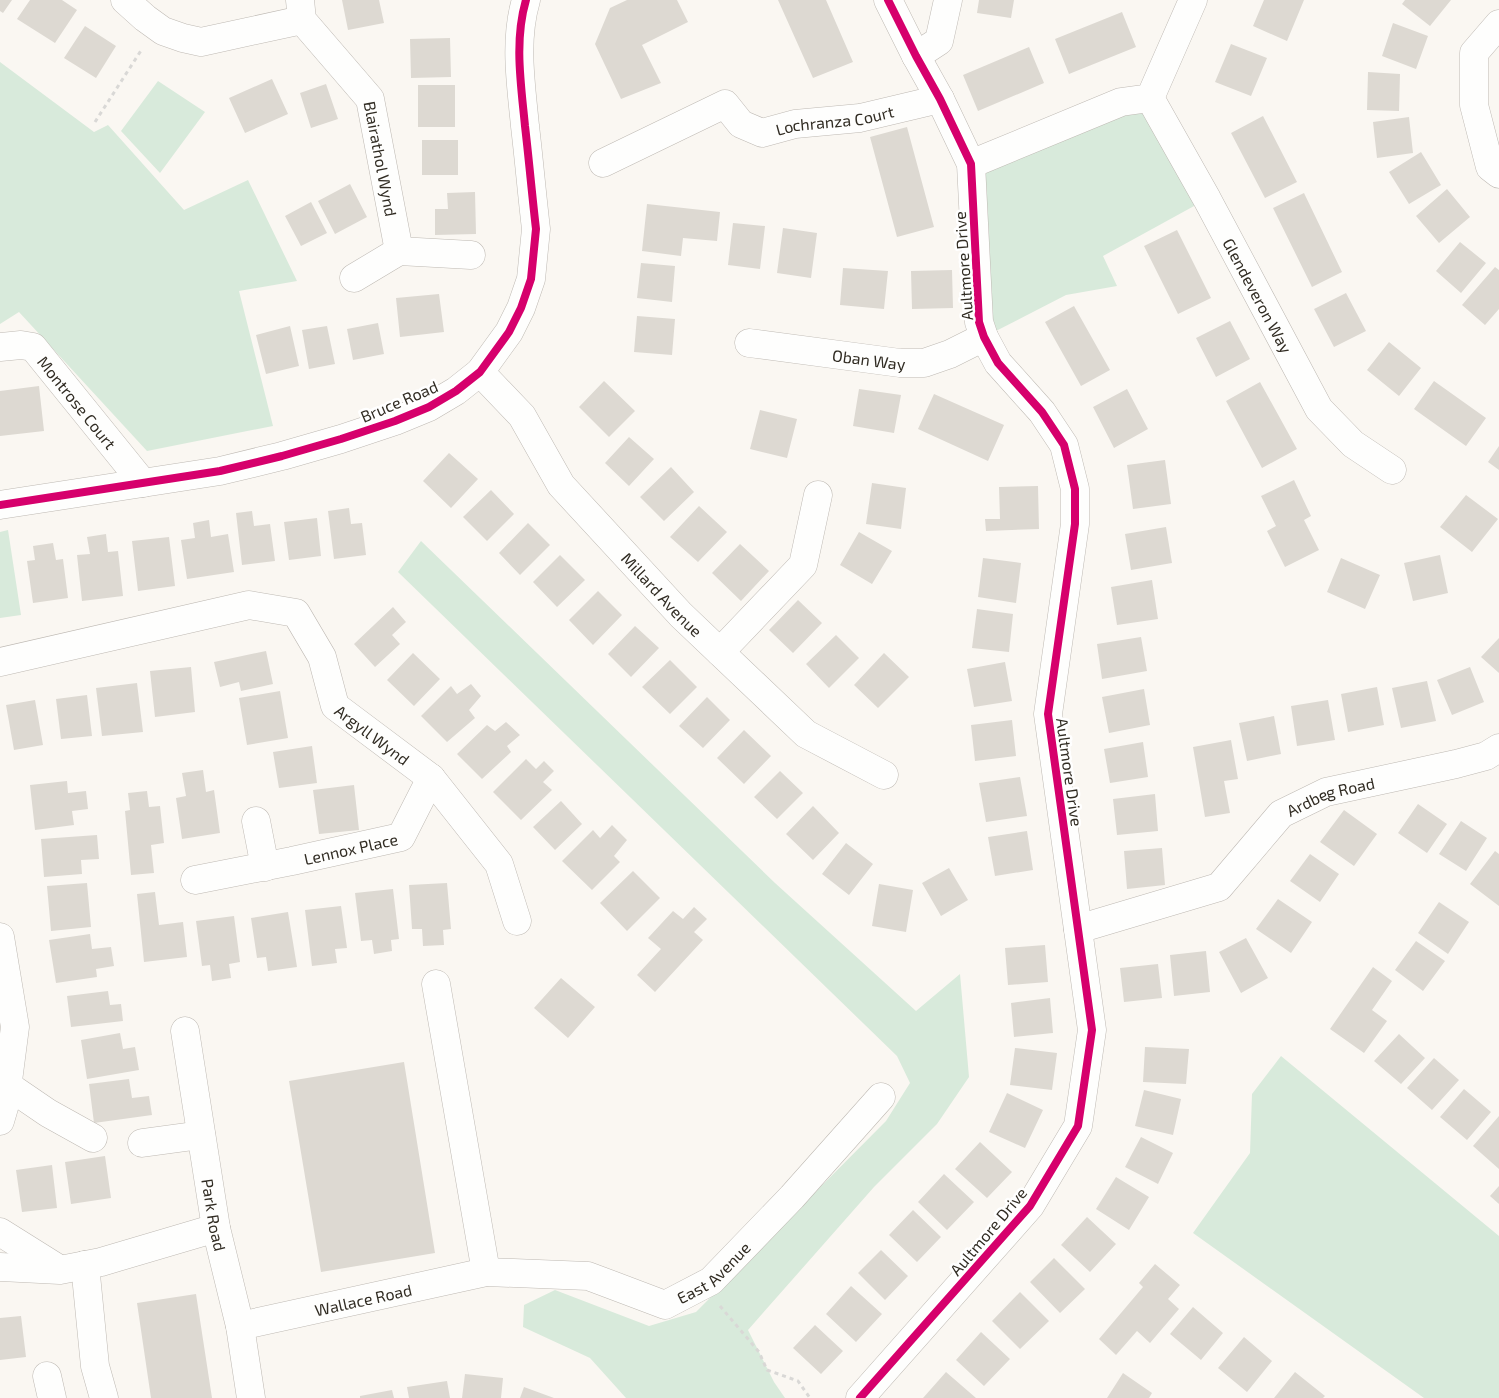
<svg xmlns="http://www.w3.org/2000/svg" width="1499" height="1398" font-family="'Exo 2',sans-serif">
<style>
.green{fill:#d8eadb}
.building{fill:#ddd9d2}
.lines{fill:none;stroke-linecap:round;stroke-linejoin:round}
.minor-casing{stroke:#beb9b3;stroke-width:29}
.path{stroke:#d9d8d6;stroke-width:3;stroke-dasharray:4 4;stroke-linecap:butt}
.minor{stroke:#fefefd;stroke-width:28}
.cycleway-casing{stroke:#fff;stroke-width:11}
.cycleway{stroke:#d6006c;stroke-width:8}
.labels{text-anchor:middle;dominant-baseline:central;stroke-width:5;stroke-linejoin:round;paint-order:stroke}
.street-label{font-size:16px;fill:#312c23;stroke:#fff}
</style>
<rect width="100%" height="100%" fill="#faf7f2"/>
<path class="green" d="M0,62L94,132L108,125L184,210L248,180L297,281L239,291L273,426L147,451L19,312L0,324Z
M158,81L205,112L160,173L121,131Z
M1145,105L1205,200L1103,256L1117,286L1066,295L990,334L975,169Z
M8,530L21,615L0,618V532Z
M421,541L775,883L916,1011L960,974L969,1077L937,1124L874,1187L748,1330L774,1382L785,1398H626L590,1358L523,1327L524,1305L555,1290L649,1326L696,1312L886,1121L910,1083L897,1056L398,572Z
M1281,1056L1499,1236V1398H1424L1193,1233L1250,1153L1252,1094Z"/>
<path class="building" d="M0,0H12L3,13L0,11Z
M30,0H62L77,10L55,43L17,19Z
M342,0H379L384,23L348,30Z
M627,0H677L688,22L642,45L661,83L621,99L595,44L610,8Z
M778,0H826L853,62L813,78Z
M979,0H1014L1011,18L977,13Z
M1264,0H1304L1287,41L1253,26Z
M1405,0H1451L1430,26L1402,4Z
M1122,12L1136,47L1069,74L1055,39Z
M1393,23L1428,36L1416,69L1382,56Z
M85,26L116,46L96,78L64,58Z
M450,38L451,77L411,78L410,39Z
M1231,44L1267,58L1251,96L1215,82Z
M1029,47L1044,83L978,111L963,75Z
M1368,72L1400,74L1399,111L1367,110Z
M272,79L288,114L245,133L229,98Z
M326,84L338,119L311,128L300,93Z
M418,85H455V127H418Z
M1263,116L1297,182L1265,198L1231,133Z
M1409,117L1413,153L1377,158L1373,122Z
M907,127L934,227L897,237L870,137Z
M422,140H458V175H422Z
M1421,152L1441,185L1409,204L1389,172Z
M350,184L367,217L335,234L318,201Z
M1447,189L1470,217L1439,243L1416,216Z
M475,192L476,234L435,235V209H448L447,193Z
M1304,193L1342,272L1312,287L1273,208Z
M311,202L327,233L301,246L285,216Z
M647,204L720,212L717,241L683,238L681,256L642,251Z
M733,223L765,226L760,269L728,265Z
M783,228L817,233L811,278L777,273Z
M1177,230L1211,298L1178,314L1144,246Z
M1460,242L1486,263L1461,293L1436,271Z
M641,263L675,266L672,302L637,298Z
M1495,267L1499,270V309L1485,325L1462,305Z
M843,268L888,271L884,309L840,305Z
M952,270L953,308L912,309L911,271Z
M1346,293L1366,331L1334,347L1314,309Z
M439,294L444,332L400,337L396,298Z
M1074,306L1110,370L1081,386L1045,322Z
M637,316L675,319L672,355L634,352Z
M1230,321L1250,359L1216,377L1196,338Z
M378,323L384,354L353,360L347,329Z
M290,326L299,366L266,374L256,335Z
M327,326L335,364L309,369L302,330Z
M1389,342L1421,368L1399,396L1367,370Z
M604,381L635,411L609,437L579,407Z
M1434,381L1486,418L1466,446L1414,409Z
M1260,382L1297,449L1262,468L1226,401Z
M39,386L44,431L0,436V391Z
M859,389L901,395L894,433L853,426Z
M1127,389L1148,429L1114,448L1093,407Z
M934,394L1004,425L988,461L918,429Z
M760,410L797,419L787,458L750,449Z
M629,437L654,459L629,486L605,463Z
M1499,446V470L1488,462Z
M449,453L478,479L451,508L423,481Z
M1165,460L1171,504L1133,509L1127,465Z
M671,467L694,492L664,521L640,497Z
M1294,480L1311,516L1304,520L1319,550L1285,567L1267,531L1276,526L1261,496Z
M872,483L906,488L901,529L866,524Z
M1038,486L1039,529L986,531L985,519H1000L999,487Z
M491,490L514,514L487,541L463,517Z
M1466,495L1498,519L1472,552L1440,527Z
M699,506L727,532L698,562L670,537Z
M349,508L351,524L362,523L366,555L334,559L328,511Z
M252,511L254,526L270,524L275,561L242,565L236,513Z
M317,518L321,556L289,560L284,522Z
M209,520L211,537L228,534L234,572L187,579L181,540L195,538L193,523Z
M528,523L550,545L520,575L499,553Z
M1166,527L1172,563L1131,570L1125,534Z
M859,532L892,551L872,584L840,565Z
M106,534L108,552L118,551L123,596L82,601L77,555L90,554L87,537Z
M169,537L175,586L138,591L132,541Z
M53,543L56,560L63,559L68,598L33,603L27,561L35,560L33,546Z
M740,544L769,571L741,601L712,573Z
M560,555L585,580L557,607L533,582Z
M1440,555L1448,593L1413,601L1404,563Z
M983,558L1021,563L1016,603L978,597Z
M1341,558L1380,575L1365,609L1327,592Z
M1152,580L1158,619L1117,625L1111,587Z
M598,591L622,615L593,645L569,620Z
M798,600L822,623L793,653L769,630Z
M393,607L406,622L392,635L400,644L375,667L354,644Z
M977,609L1013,614L1009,652L972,648Z
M635,626L659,648L631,677L608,654Z
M836,635L859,658L829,688L806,664Z
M1141,637L1147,671L1102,679L1097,644Z
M1499,638V673L1481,657Z
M266,651L273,684L241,691L239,682L220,687L214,662Z
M413,653L440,679L414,706L387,680Z
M884,653L909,677L878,708L854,685Z
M670,660L697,687L670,714L642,687Z
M1005,662L1012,701L974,707L967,669Z
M191,667L195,712L155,717L150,671Z
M1470,667L1484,702L1452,715L1437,680Z
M1427,681L1436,721L1401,728L1392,688Z
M137,683L143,732L102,736L96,688Z
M471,684L481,696L469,710L475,718L447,742L421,716L451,686L457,694Z
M1377,687L1384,725L1348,732L1341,694Z
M1144,689L1150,725L1109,733L1102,697Z
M280,691L288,738L247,745L239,698Z
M87,695L92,736L61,739L56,699Z
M707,697L730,720L703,748L679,726Z
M35,700L43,745L14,750L6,705Z
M1328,700L1335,740L1297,746L1291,706Z
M1274,716L1281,754L1247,761L1239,723Z
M1012,720L1016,756L975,761L971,725Z
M506,722L520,735L507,746L511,752L482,779L457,754L487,725L495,731Z
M744,730L771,756L744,784L717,758Z
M1231,740L1238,779L1224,781L1230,813L1205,817L1193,747Z
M1143,742L1148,777L1110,783L1104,749Z
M312,746L317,783L279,788L273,752Z
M526,759L536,769L544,761L554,771L543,782L552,790L521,820L493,792Z
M203,770L206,792L214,790L220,833L182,839L176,798L186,796L182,773Z
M780,771L803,793L777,819L754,797Z
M1020,777L1027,816L986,822L979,783Z
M67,781L68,793L86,791L88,809L72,811L74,825L35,830L30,785Z
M354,785L359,830L319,834L313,790Z
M147,791L149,807L160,806L164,843L151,845L154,873L131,875L125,811L130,810L128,793Z
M1155,794L1158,831L1117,835L1113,799Z
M561,801L582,824L555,850L533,827Z
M1418,804L1447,824L1427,853L1398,833Z
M813,806L839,833L813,860L786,834Z
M1344,810L1377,834L1354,866L1320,842Z
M1461,821L1487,838L1466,871L1439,854Z
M612,825L627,840L614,856L620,862L592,890L562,861L593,830L600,838Z
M1027,831L1033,870L995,876L988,837Z
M97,835L99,859L81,860L82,874L44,877L41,839Z
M846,843L873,864L849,895L822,874Z
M1162,848L1165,885L1127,889L1124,851Z
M1495,851L1499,854V906L1470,884Z
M1310,854L1339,874L1320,902L1290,881Z
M949,868L968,900L941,916L922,883Z
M633,871L660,898L627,931L600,903Z
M87,883L91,927L51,931L47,886Z
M447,883L451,929L443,930L444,945L423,946L422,929H412L409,885Z
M879,884L913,890L906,932L872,926Z
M393,889L399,939L391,940L392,951L374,954L372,940L361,941L355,893Z
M155,892L159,925L183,922L187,957L144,962L137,894Z
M1278,899L1312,922L1291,953L1256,929Z
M1439,902L1469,922L1448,954L1418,933Z
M341,906L347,948L335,949L337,963L312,966L305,910Z
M694,907L707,919L694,932L703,940L655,992L637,975L661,949L648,938L673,911L683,919Z
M288,912L297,967L268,971L266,957L257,958L251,918Z
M234,916L240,962L229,964L231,978L212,981L210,965L202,966L196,921Z
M90,934L92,949L111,947L114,966L96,969L97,977L56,983L49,940Z
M1246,938L1268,978L1241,993L1219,952Z
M1416,941L1445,961L1423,991L1395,970Z
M1045,945L1048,982L1008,985L1005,948Z
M1206,951L1210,992L1174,996L1170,955Z
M1158,964L1162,998L1124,1002L1120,968Z
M1373,967L1392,981L1372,1010L1387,1021L1364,1053L1330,1029Z
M561,978L595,1007L568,1038L534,1008Z
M108,991L110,1005L121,1004L123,1021L71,1027L67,996Z
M1050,998L1053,1033L1014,1037L1011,1003Z
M120,1033L123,1049L135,1047L139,1070L87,1079L81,1040Z
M1399,1034L1425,1058L1401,1084L1374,1061Z
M1145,1047L1189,1049L1186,1084L1143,1082Z
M1015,1048L1057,1053L1052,1090L1010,1085Z
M1434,1058L1459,1080L1432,1110L1407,1088Z
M404,1062L435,1253L321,1272L289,1081Z
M129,1079L132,1098L149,1096L152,1115L94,1123L89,1084Z
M1464,1089L1491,1112L1467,1140L1440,1117Z
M1144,1090L1181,1099L1173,1135L1135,1126Z
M1007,1093L1043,1110L1025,1148L989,1132Z
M1499,1116V1169L1473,1146Z
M1141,1137L1173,1153L1158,1184L1125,1167Z
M980,1142L1012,1172L987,1198L955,1169Z
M105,1156L111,1198L71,1204L65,1162Z
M52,1165L57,1208L22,1212L16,1170Z
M944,1174L974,1202L947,1230L918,1202Z
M1116,1177L1149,1197L1129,1230L1096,1209Z
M1499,1186V1204L1490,1196Z
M913,1210L941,1237L917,1262L889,1235Z
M1087,1217L1116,1244L1090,1272L1061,1245Z
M881,1250L908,1276L885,1300L858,1273Z
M1054,1258L1085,1289L1060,1313L1030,1282Z
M1155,1264L1180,1285L1168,1299L1179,1309L1150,1343L1137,1331L1116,1355L1099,1339L1143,1287L1139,1283Z
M851,1286L882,1314L856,1342L826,1314Z
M1020,1292L1049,1321L1020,1349L992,1321Z
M196,1294L212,1398H151L137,1303Z
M1193,1307L1223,1333L1201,1360L1170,1334Z
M21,1316L26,1357L0,1360V1318Z
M815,1325L843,1351L821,1374L793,1348Z
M981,1332L1010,1359L984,1386L956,1360Z
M1244,1337L1272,1361L1247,1392L1218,1368Z
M946,1372L976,1398H923Z
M1295,1372L1325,1396L1323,1398H1274Z
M1123,1373L1152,1393L1149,1398H1107Z
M465,1374L503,1378L501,1398H462Z
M447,1381L450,1398H409L407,1387Z
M524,1387L554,1398H520Z
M392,1390L394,1398H360V1396Z"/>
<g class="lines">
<defs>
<g id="minor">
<path d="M125,0L145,18L163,31L183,38L201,42L302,20"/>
<path id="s1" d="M300,0L302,20L370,99L399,251L471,255"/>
<path d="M1499,24L1474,53V105L1490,167L1499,174"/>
<path d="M916,56L939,41L948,0"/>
<path id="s2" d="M1150,98L1207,199L1319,409L1353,444L1392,470"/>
<path id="s3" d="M603,163L725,104L741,124L762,133L795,124L860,118L940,99"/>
<path d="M971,164L1121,102L1150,98L1193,0"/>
<path d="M354,278L399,251"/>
<path id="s4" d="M749,343L900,363H924L950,354L984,337"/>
<path id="s5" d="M0,347L21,345L33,347L143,483"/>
<path id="s6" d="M480,372L522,416L561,485L681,615L806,734L884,775"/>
<path d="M0,505L220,471L282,456L341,439L395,421L429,407L456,391L480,372L509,332L521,308L531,279L536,229C532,195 529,160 525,126C521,84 514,41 526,0"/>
<path d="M720,652L803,565L818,495"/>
<path id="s7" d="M0,662L249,605L296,613L322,657L335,706L431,778L499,864L517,921"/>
<path d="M256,821L265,867"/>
<path id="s8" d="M195,880L292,861L401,837L431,778"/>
<path id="s9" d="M1078,929L1219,887L1281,814L1326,792L1456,764L1486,756L1499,748"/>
<path d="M0,937L15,1027L5,1104L0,1121"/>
<path d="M436,984L486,1272"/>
<path id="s10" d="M185,1031L216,1228L240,1326L251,1398"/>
<path d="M7,1085L48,1113L93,1138"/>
<path d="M142,1143L201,1135"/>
<path d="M0,1232L59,1269"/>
<path d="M85,1265L95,1366L104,1398"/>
<path d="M0,1267L60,1270L101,1262L216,1228"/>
<path id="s11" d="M240,1326L486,1272L588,1276L665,1305L711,1281L792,1197L881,1097"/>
<path d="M47,1376L52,1398"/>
<path d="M860,1398L1030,1206L1078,1126L1092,1030L1048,714L1075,524V489L1064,445L1042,412L998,363L984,337L979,322L971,164L940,99L916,56L888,0"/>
</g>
</defs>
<use href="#minor" class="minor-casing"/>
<path class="path" d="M95,122L142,49
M720,1306L759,1352L767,1370L798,1381L810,1398"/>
<use href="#minor" class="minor"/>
<defs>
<path id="cycleway" d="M0,505L220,471L282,456L341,439L395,421L429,407L456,391L480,372L509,332L521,308L531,279L536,229C532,195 529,160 525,126C521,84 514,41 526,0
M860,1398L1030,1206L1078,1126L1092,1030L1048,714L1075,524V489L1064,445L1042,412L998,363L984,337L979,322L971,164L940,99L916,56L888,0"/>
</defs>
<use href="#cycleway" class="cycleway-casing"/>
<use href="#cycleway" class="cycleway"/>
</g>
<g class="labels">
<g class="street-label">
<text stroke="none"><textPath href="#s3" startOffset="258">Lochranza Court</textPath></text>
<text stroke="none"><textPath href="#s1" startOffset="185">Blairathol Wynd</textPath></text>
<text transform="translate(963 266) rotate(-94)">Aultmore Drive</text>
<text stroke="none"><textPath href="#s2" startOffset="225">Glendeveron Way</textPath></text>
<text stroke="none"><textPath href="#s4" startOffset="121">Oban Way</textPath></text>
<text transform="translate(399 401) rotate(-23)">Bruce Road</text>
<text stroke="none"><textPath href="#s5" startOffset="104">Montrose Court</textPath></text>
<text stroke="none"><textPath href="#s6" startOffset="289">Millard Avenue</textPath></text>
<text stroke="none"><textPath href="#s7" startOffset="452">Argyll Wynd</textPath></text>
<text transform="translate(1070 772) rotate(82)">Aultmore Drive</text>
<text stroke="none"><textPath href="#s9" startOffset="296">Ardbeg Road</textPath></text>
<text stroke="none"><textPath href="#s8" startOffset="159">Lennox Place</textPath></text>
<text stroke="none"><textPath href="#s10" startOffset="186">Park Road</textPath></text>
<text transform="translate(988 1231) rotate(-50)">Aultmore Drive</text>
<text stroke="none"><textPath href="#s11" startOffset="495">East Avenue</textPath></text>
<text stroke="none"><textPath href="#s11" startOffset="126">Wallace Road</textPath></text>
</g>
</g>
</svg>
